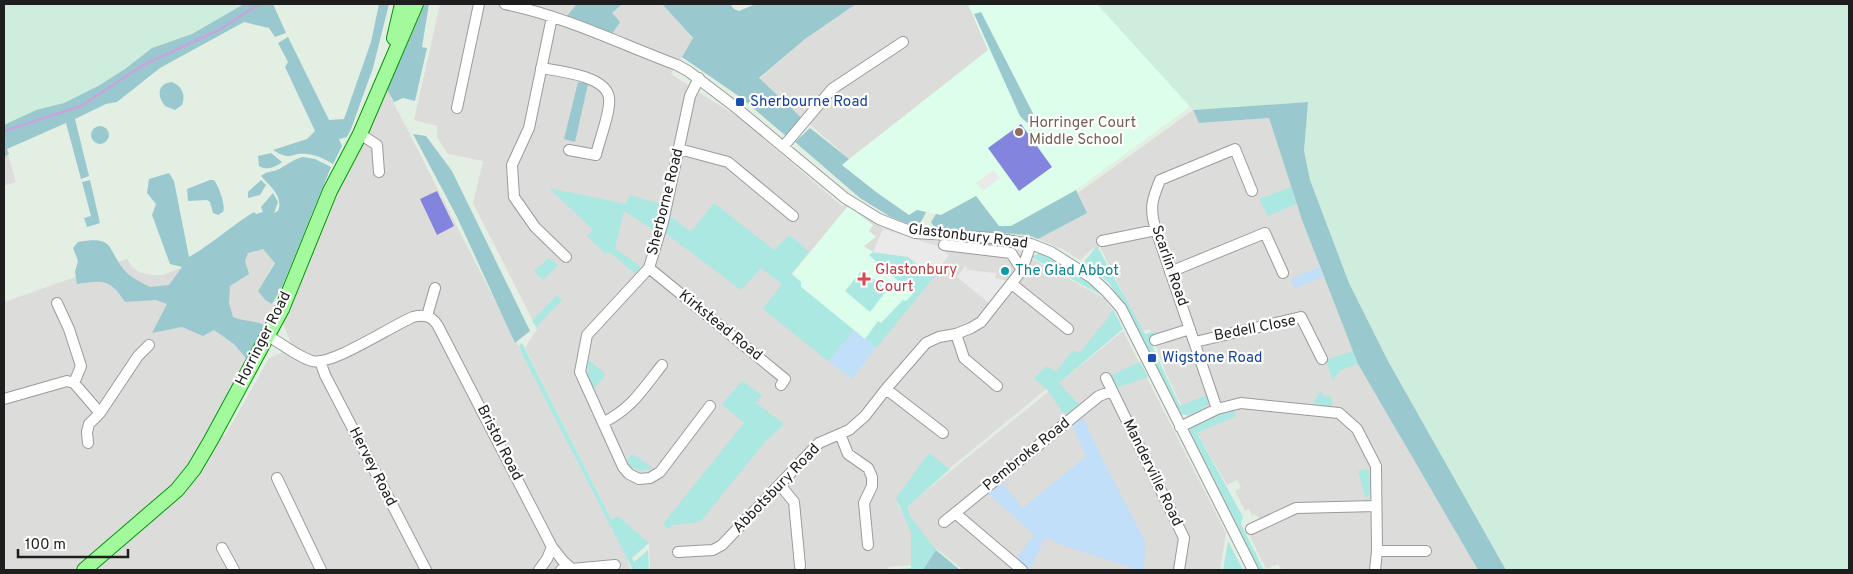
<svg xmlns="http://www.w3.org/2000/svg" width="1853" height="574" font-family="Overpass,sans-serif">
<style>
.residential{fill:#dcdcdb}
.education{fill:#ddfeea}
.farmland{fill:#cfeddd}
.grass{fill:#aae8e1}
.forest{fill:#99c9ce}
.park{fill:#c1dff8}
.pitch{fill:#8384dd}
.parking{fill:#eaeaea}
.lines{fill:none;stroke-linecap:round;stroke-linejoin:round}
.stream{stroke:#c6a5dc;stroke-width:2.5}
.minor-casing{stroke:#9b9b9b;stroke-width:12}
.major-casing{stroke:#029609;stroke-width:16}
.minor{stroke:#fff;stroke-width:10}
.major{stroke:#a3fa9d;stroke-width:14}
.transit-dot{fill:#1a4fb4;stroke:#fff;stroke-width:2}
.education-dot{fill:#8d6e63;stroke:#fff;stroke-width:2}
.culture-dot{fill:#0f9aa8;stroke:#fff;stroke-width:2}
.health-dot{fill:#e0444e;stroke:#fff;stroke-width:2}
.labels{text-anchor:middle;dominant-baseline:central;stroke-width:4.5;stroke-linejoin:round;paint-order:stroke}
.transit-label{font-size:15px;fill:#164399;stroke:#fff;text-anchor:start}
.education-label{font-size:15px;fill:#785e54;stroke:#fff;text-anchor:start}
.street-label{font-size:15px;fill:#1e1e1e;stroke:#fff}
.health-label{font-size:15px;fill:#be3a42;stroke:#fff;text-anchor:start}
.culture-label{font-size:15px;fill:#0d838f;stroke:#fff;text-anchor:start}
</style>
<rect width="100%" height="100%" fill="#e4efe4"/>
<path class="residential" d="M440,4H662L693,39L671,74L688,85L696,95L700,93L737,116L842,206L848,203L880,226L937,242L1019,250L1033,259L1104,298L1114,312L1100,345L944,473L928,464L897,503L912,532L915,565L889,567L887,570H650L649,543L610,517L525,348L537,329L473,203L483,161L448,154L437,137V126L414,120Z
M856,4H969L989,50L849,159L759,79L805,39Z
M385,86L627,558L631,570H93L222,434L225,436L269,358L283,352L290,341L282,321L302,280L333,195Z
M1193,110L1199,123L1269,118L1302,220L1358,364L1478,570H1282L1278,564L1266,569L1250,537L1260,519L1254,514L1252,516L1249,509L1245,511L1235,491L1241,488L1237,480L1227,485L1182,407L1165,371L1150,329L1142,331L1100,247L1092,249L1080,260L1064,250L1038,239L1086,213L1078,193Z
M7,152L16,182L4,186V153Z
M289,204L282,249L258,291L265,300L277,306L201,448L176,483L75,570H4V302L127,259L133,268L141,273L153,275H163L185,266Z
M1123,331L1226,533L1220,570H963L937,549L928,556L905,508Z"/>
<path class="education" d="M968,4H1097L1192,105L1073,192L1011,226H999L952,214L941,215L917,210L909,215L876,192L842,165L988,50Z
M848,206L873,225L869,231L876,237L864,246L873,252L933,277L875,348L801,287V282L792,274Z"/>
<path class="farmland" d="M4,4H244L192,34L148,51L125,69L98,86L64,103L36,110L4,125Z
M1097,4H1849V570H1506L1388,361L1349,283L1310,181L1304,151L1308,102L1193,110Z"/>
<path class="grass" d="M1291,187L1296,204L1268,216L1259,199Z
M549,188L626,204L630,195L660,204L654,230L624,211L615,248L641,267L635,274L610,252L606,254L587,236L593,230Z
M714,203L774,250L789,235L809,251L791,274L801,282V287L854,330L828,361L763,309L782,284L761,268L741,290L664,232L671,217L691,232Z
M1097,246L1145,334L1152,332L1157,333L1160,339L1155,340L1153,348L1180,406L1207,395L1208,405C1200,411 1191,417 1181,414L1110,284L1084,262Z
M873,252L908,257L934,277L876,348L865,339L878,321L881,323L903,300L906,301L913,294L869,255Z
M1042,252C1059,262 1096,279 1105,297L1031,257Z
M549,258L558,265L543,280L534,271Z
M862,270L887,290L870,312L845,291Z
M557,295L562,300L536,327L532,321Z
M1113,309L1123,329L1059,383L1080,406L1068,415L1062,411L1048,391L1034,378L1047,366L1056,372L1072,351L1080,352L1108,318Z
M522,343L610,517L612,519L618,516L649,543L632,558L634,562L648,550L649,570H633L522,354L519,346Z
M1353,351L1358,364L1340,370L1333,381L1326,360Z
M588,360L606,374L593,390L588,375Z
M1140,362L1148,377L1116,388L1110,376Z
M742,381L762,395L756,403L784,424L764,443L700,522L673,525L669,529L663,524L744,423L722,404Z
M1321,391L1325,397L1330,396L1333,403L1329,408L1313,403Z
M1231,404L1236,416L1197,433L1243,517L1241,524L1264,570H1254L1189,432L1191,424Z
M929,453L950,469L907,507L910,516L936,550L923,570H882L911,568V533L896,498Z
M632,454L653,468L641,471L631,467L627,460Z
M1368,469C1371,478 1373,491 1366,499L1358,471Z
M1228,541L1243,570H1223Z"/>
<path class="forest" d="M244,4H273L286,33L275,37L269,28L244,22L160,68L117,102L106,104L75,119L89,176L81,179L66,123L7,149L9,154L4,157V125L36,110L64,103L98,86L125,69L152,48L192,34Z
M379,4H389L373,68L351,129L347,137L339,139L342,146L333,164C325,159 317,155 307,154C290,152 292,162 273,150L307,139L315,131L285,67L288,62L278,43L288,37L329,120L344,119L371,42Z
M425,4H429L422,47L427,48L415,101L403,98L394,102L385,86L400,61Z
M577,4H622L612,13L620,22L612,34L566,17Z
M662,4H730L734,9L739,11L756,4H856L805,39L759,78L803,119L786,136L740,97L682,57L693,38Z
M981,12L1040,127L1026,122L1020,116L974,14Z
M172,82C182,86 186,95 182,105L175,110L165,106C157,97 157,83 172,82Z
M578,82L588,84L575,142L564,139Z
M1308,102L1304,151L1310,180L1349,283L1388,361L1506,570H1478L1358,364L1302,220L1269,118L1199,123L1193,110Z
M91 135a9 9 0 1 1 18 0a9 9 0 1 1-18 0Z
M810,128L849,159L842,165L876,192L909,215L917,210L926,212L918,228L889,216L860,198L795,142Z
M413,134L426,136L452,171L530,331L515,343L457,217Z
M271,153L282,162C276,167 266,171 259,166L258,156Z
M303,157L315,159L331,167L282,287L272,304L265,300L258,291L275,263L263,249L248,253L245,261L249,274L230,286L229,303L233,317C245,322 257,320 267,327L250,363L234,344L214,330L203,336L182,327L152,333L167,304L156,300L125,302C110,279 104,280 77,284L75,272L78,261L73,248L78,242C117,235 106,250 126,272C132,278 142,283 150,287L169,285L182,267L170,264L152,215L156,204L147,193L149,179L169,173L174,181L189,257C212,244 231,226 254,212L256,214L263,212L261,207L273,193L278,202L274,213L278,211C284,197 270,186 261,176C265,172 271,172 277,170C286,166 293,159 303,157Z
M90,180L100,223L87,227L84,218L91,216L82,182Z
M210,180H214C219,187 226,205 223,212L218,215L213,213L210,202L207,200L188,201L187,189Z
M261,180L266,185L260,195L248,198V192Z
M1076,190L1087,213L1038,239L1028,235L944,229L935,228L931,222L936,214L941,215L976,196L999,226H1011Z
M936,550L960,570H923Z"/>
<path class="park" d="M1319,267L1323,277L1295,288L1290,279Z
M854,330L876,348L852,379L828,361Z
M1082,416L1103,460L1146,543L1143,570H1132L1133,568L1059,544L1045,537L1030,569L1016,559L1034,534L988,494L1002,483L1023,508L1086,456L1072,425Z"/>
<path class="pitch" d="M1021,124L1052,167L1019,191L988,148Z
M437,191L454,226L437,235L420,199Z"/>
<path class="parking" d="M993,170L1000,178L983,191L976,183Z
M883,229L938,246L949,255L933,277L908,257L873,252Z
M966,265L967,270L996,273L995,278L1009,281L990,304L957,277Z"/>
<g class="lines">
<path class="stream" d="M4,131L81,106L143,65L219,30L259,4"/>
<defs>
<path id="minor" d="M505,4C564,16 621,44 677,65L688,71L734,106L845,198L879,219L915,233L994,238L1031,244L1051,252L1092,278L1106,291L1121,308L1253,570
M552,17L529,128L512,165L514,197L535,227L566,257
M541,68C559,71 607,76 609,98C611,111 599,141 596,155L569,150
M699,78L690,96L663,222L649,268L587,335L580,372L623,467L629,474L639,479L650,478L660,472L710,406
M457,108L479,4
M360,134L377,145L379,172
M783,147L832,89L903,42
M679,149L728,162L793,216
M1102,241L1156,230
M944,245L1011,253L1022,270
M649,268L785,379L781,385
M1170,272L1265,233L1283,273
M1012,284L1068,329
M57,303L69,329L81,366L74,383
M427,316L435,288
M956,334L964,358L997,386
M268,336C281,343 298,357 312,361C332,366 391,326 413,317C424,314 432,316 438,326L552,547L563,561L572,569
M1155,340L1190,329
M1195,342L1301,317L1322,359
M320,361L325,375L426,570
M1106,378L1184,538L1179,570
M886,389L943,433
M4,399L67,381L74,383L100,413
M1217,409L1156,230C1149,208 1152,200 1160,180L1235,149L1252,191
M604,422C632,408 643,389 662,365
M1180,427L1217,409L1241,403L1339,413L1357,429L1376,466L1377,551L1375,570
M840,434L848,454L868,468L872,477V486L864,503L868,545
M88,443L87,432L89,424L100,413L138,356L149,345
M277,478L321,570
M780,485L794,502L800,566
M955,513L1022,570
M944,522L1099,396L1112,391
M1251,529L1296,508L1376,506
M222,548L234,570
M1377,551H1426
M678,552L713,550L722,545L819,443L849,430L865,416L886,389L926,343L939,337L956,334L971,328L981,322L1022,270L1031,244
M539,570L547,559L552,547
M561,570L615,565"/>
<path id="major" d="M394,38L402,4
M84,570L177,490L194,469L211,440L282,309L330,191L360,134L416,4"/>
</defs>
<use href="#minor" class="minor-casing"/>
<use href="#major" class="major-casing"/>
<use href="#minor" class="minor"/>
<use href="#major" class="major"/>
</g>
<g class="transit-dot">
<rect x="735" y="97" width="10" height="10" rx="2.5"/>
<rect x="1147" y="353" width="10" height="10" rx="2.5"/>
</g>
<circle class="education-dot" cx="1019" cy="132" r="5"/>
<circle class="culture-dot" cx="1005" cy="271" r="5"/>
<path class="health-dot" d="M861.5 271.5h5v5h5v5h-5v5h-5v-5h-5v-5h5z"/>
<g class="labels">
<g class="transit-label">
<text x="750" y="102">Sherbourne Road</text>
<text x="1162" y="358">Wigstone Road</text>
</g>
<g class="education-label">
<text x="1029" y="123">Horringer Court<tspan x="1029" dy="17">Middle School</tspan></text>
</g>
<g class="street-label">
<text transform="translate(666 202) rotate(-76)">Sherborne Road</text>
<text transform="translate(968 237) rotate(7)">Glastonbury Road</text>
<text transform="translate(1169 266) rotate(71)">Scarlin Road</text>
<text transform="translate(720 326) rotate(39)">Kirkstead Road</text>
<text transform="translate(1255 329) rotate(-11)">Bedell Close</text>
<text transform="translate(264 339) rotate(-63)">Horringer Road</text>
<text transform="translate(499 443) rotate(63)">Bristol Road</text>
<text transform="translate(1027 455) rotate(-39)">Pembroke Road</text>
<text transform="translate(372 467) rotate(63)">Hervey Road</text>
<text transform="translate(1152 473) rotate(64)">Manderville Road</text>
<text transform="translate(777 489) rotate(-46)">Abbotsbury Road</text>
</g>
<g class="health-label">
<text x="875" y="270">Glastonbury<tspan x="875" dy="17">Court</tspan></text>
</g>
<g class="culture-label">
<text x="1015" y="271">The Glad Abbot</text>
</g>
</g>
<rect width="1853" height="574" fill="none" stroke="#1e1e1e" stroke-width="10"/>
<path d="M18 549v8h110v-8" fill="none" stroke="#1e1e1e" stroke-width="2.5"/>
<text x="25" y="549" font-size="15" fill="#1e1e1e" stroke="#ffffff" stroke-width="4" paint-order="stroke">100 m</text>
</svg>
